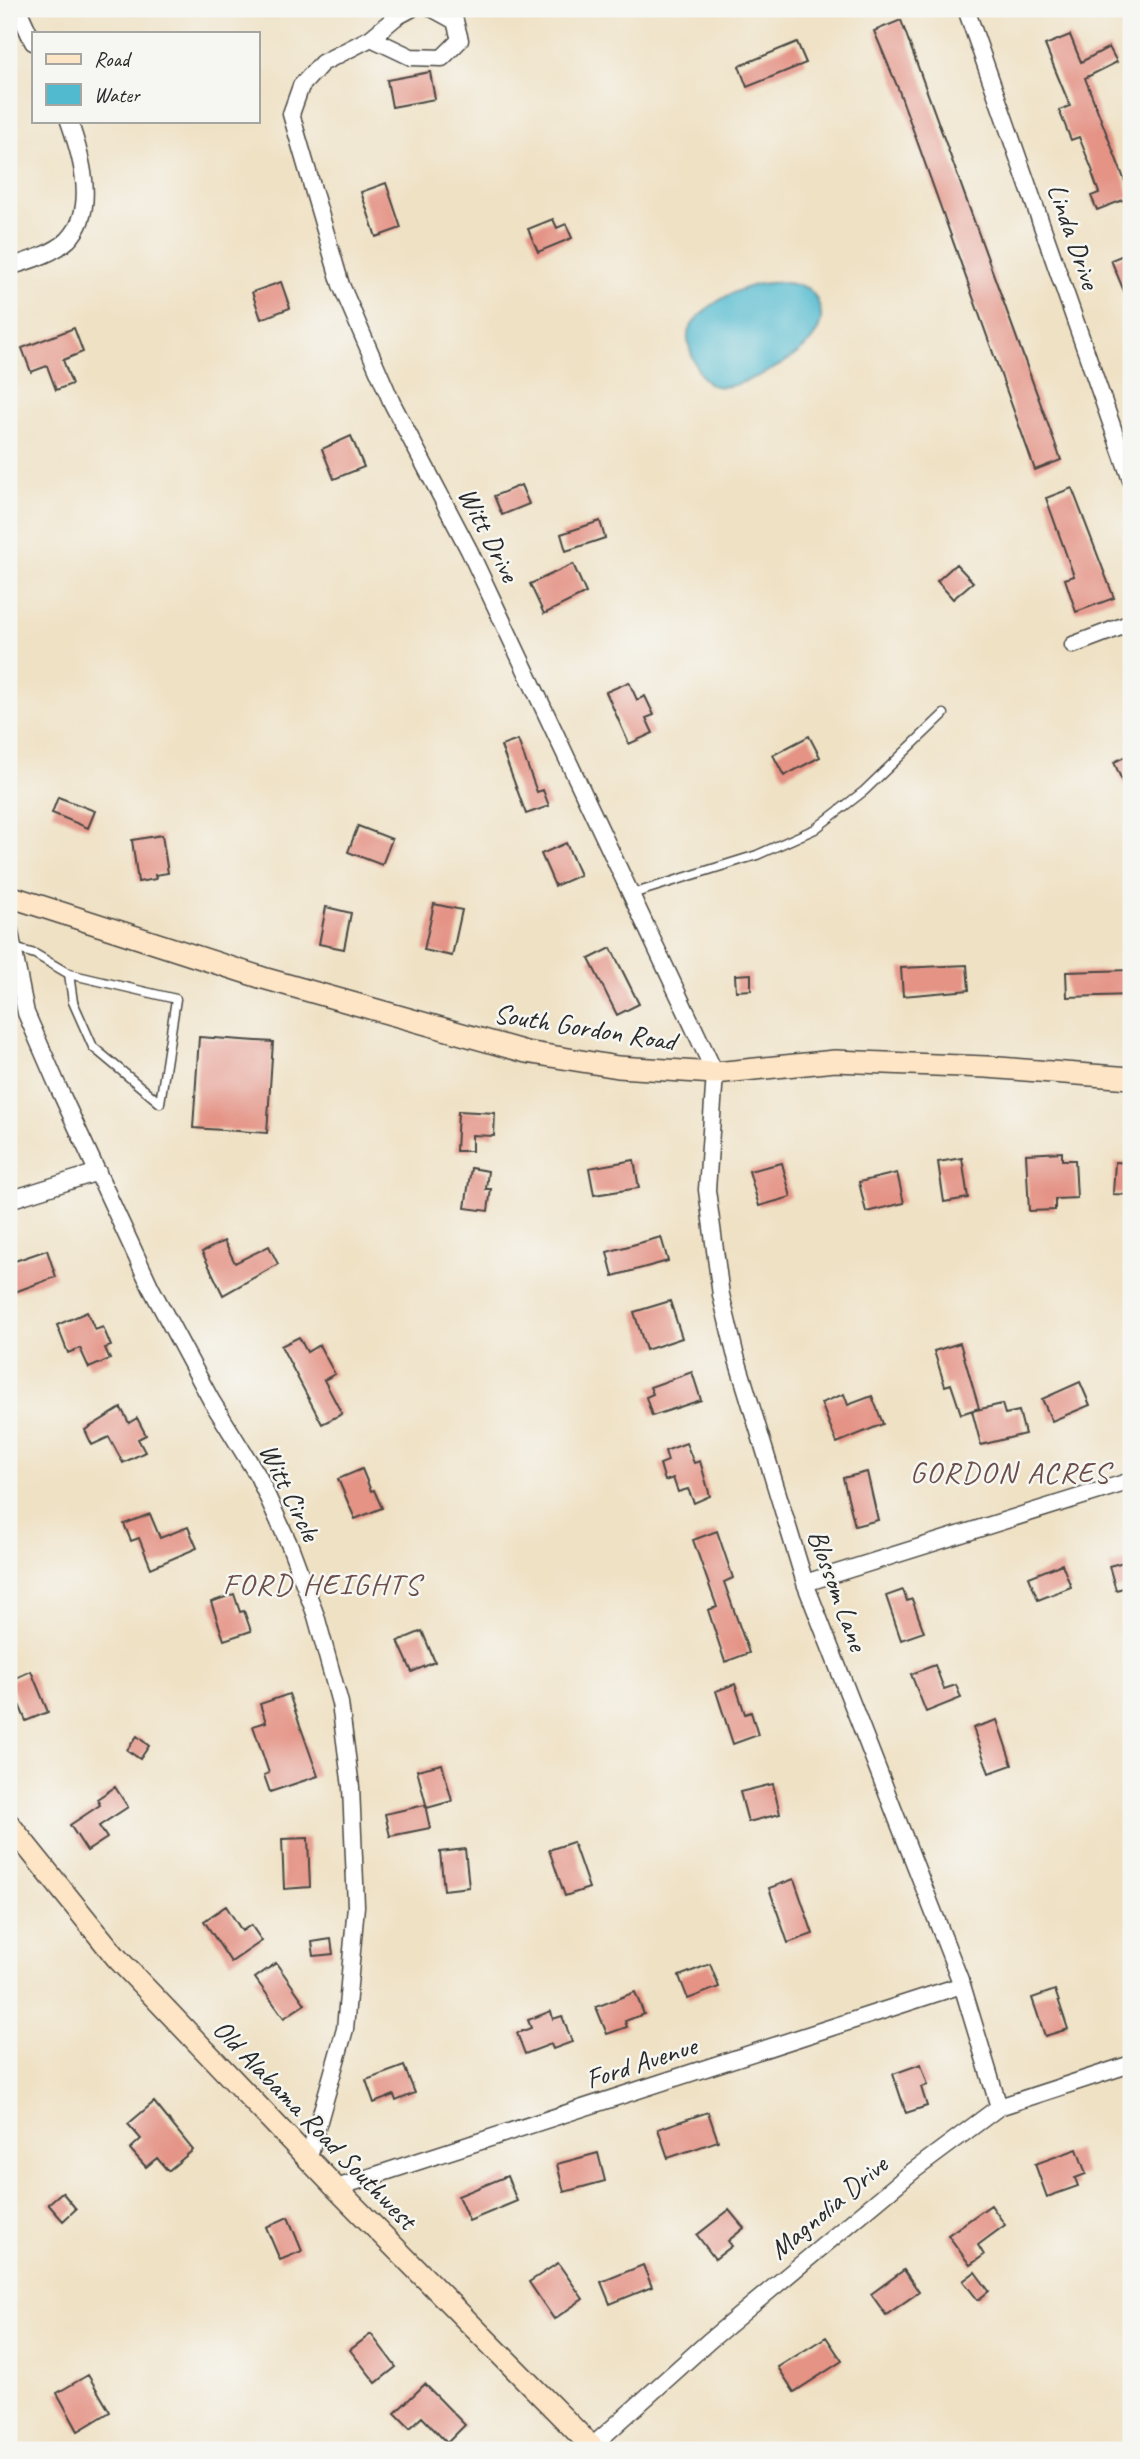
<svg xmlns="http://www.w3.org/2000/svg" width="1140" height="2459" font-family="Caveat,sans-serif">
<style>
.water{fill:#51bacf;stroke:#3e727d;stroke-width:2}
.building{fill:#e49385}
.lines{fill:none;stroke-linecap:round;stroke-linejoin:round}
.lane-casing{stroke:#484642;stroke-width:11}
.street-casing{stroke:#484642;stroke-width:19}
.secondary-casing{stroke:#484642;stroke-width:24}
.lane{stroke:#fff;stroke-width:8}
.street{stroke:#fff;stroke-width:16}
.secondary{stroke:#fde5c5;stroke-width:21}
.labels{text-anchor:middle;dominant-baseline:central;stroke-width:5;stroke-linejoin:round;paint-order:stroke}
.street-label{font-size:28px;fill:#2b2b2b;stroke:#f6f6f2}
.neighbourhood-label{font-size:30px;letter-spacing:2px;fill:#6c4f4a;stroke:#f6f6f2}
</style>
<rect width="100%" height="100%" fill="#f6f6f2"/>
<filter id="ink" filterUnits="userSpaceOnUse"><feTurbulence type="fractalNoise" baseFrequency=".0143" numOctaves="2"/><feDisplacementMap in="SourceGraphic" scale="14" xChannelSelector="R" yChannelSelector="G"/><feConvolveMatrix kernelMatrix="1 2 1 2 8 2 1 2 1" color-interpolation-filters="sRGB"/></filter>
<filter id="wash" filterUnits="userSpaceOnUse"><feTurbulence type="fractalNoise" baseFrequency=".00686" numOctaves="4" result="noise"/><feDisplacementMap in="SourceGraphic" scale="28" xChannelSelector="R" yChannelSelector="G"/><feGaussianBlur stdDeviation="1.57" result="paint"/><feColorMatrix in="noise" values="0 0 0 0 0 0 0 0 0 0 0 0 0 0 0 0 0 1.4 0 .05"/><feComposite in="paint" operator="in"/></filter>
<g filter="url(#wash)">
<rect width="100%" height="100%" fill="#efe1c4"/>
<path class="water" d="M781,282C802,286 811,284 819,305C834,345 763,376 734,385C726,387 714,388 708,383C698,377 684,340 689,330C700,308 732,291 755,285C763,283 773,283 781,282Z"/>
<g id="blocks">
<path class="building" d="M901,20L1061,460L1035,470L898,88L874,31Z
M1070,35L1081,62L1109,47L1117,62L1085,78L1131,197L1097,210L1091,196L1099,193L1092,173L1093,172L1079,137L1071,140L1059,110L1070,106L1045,45Z
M797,42L806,63L747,87L739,66Z
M430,72L435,99L392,107L387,80Z
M386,183L401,228L376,237L361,192Z
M553,219L557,228L566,224L572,238L538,252L528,229Z
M1131,252V308L1111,260Z
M281,282L290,308L261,319L252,292Z
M74,328L83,352L63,360L72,384L56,390L47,366L31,372L22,348Z
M351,436L364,467L334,479L322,449Z
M521,485L529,504L502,515L494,496Z
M1072,488L1114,598L1076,612L1065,579L1074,576L1046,498Z
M600,521L605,538L566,551L561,534Z
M573,564L586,593L544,614L530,584Z
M956,564L973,582L953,599L937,581Z
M629,682L637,700L645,696L654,715L646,718L653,733L629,744L606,692Z
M809,736L820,757L784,776L773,755Z
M518,740L537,792L543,790L549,806L526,814L501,746Z
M1131,754V802L1114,762Z
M58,797L95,811L88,828L52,813Z
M358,826L392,839L382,865L348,852Z
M162,835L168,873L155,875L156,879L138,882L132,840Z
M566,843L580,875L555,886L541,854Z
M434,904L462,910L452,956L424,950Z
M326,907L351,913L344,949L319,944Z
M611,948L639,1004L617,1015L589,959Z
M967,965L969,990L903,996L901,968Z
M1131,970V995L1067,997L1066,972Z
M751,974V990L736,991L735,975Z
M199,1037L273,1042L267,1133L193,1128Z
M458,1111L495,1113L494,1136L472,1135V1151H456Z
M1062,1152V1160H1075L1077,1198L1055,1199V1210L1029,1211L1026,1154Z
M962,1158L968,1198L944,1202L938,1162Z
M634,1160L639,1188L594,1195L589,1168Z
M1115,1162L1131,1163V1195L1113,1194Z
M782,1163L791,1197L759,1206L749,1171Z
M471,1168L488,1171L486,1189H491L488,1211L465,1208Z
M897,1173L904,1203L866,1212L859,1182Z
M661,1237L668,1261L613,1276L607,1252Z
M224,1241L235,1263L269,1246L278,1264L223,1295L202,1252Z
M47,1250L56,1277L9,1294V1263Z
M670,1301L682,1338L646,1350L634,1312Z
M87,1312L95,1330L103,1327L111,1346L105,1348L110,1359L89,1368L80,1348L68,1353L57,1325Z
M299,1337L307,1352L319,1345L335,1374L324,1380L342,1414L322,1424L281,1346Z
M960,1343L979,1408L961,1414L951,1384L945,1386L934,1351Z
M692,1372L701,1400L652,1416L646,1397L653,1394L650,1387Z
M1080,1382L1090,1405L1052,1421L1042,1399Z
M844,1394L848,1405L872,1396L883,1424L837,1443L821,1403Z
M1002,1404L1005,1414L1019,1411L1025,1434L981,1445L972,1411Z
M121,1408L129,1423L137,1418L146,1435L138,1439L145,1452L123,1463L109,1437L92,1445L85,1430Z
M686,1443L694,1463L700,1461L710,1496L694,1503L688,1489L678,1492L673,1478L665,1481L660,1464L668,1461L665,1451Z
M362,1469L371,1491L374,1490L382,1508L355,1519L338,1479Z
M867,1472L878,1520L855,1526L843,1478Z
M150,1514L160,1538L188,1527L197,1548L151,1568L139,1538L131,1541L124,1524Z
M717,1531L733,1578L724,1582L749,1653L725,1662L708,1610L717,1607L693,1540Z
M1131,1560V1586L1116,1590L1109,1566Z
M1062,1564L1071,1587L1038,1600L1029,1577Z
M903,1590L907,1601L912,1599L924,1632L901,1640L886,1596Z
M234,1594L240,1612L244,1611L251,1631L224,1640L211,1602Z
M422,1631L435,1662L412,1672L398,1641Z
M935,1665L944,1689L956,1685L961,1698L926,1712L911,1674Z
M31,1671L48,1712L26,1721L9,1681Z
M735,1684L745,1714L751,1712L758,1735L733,1744L716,1691Z
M289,1694L318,1776L270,1792L264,1775L269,1773L253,1726L266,1722L260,1704Z
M997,1720L1012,1765L989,1773L973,1728Z
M137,1736L149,1746L140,1759L127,1750Z
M442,1764L452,1801L427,1808L417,1770Z
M773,1784L780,1814L748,1822L740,1792Z
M115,1787L128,1807L99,1826L107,1838L87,1851L70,1825L100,1805L97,1799Z
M425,1805L430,1828L390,1836L385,1814Z
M308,1838L310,1887L284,1889L282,1839Z
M573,1842L589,1888L565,1896L549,1850Z
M465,1849L469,1887L444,1890L440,1852Z
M794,1879L813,1934L788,1943L769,1888Z
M226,1906L242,1931L251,1925L262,1941L231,1962L204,1921Z
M331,1939L333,1954L314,1956L312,1942Z
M276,1963L305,2004L284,2018L255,1978Z
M710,1964L719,1987L688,1999L679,1976Z
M1055,1990L1068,2029L1045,2036L1032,1998Z
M635,1992L644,2014L625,2021L627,2027L607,2034L596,2007Z
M551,2011L553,2019L562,2016L572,2042L553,2049L551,2044L525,2054L517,2033L531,2028L528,2020Z
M921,2064L928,2085L921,2087L927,2106L906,2113L893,2074Z
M404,2066L415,2093L396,2101L394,2095L374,2103L366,2080Z
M154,2102L193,2150L168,2171L157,2158L146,2167L130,2149L141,2139L128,2124Z
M708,2112L718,2141L668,2158L658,2129Z
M1077,2149L1086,2174L1075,2178L1078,2186L1047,2197L1035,2164Z
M598,2153L605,2181L564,2192L557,2164Z
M507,2176L517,2201L469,2221L458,2196Z
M62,2192L76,2209L63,2221L48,2204Z
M991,2205L1005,2225L978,2245L984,2255L970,2265L948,2235Z
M729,2210L744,2228L728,2241L732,2246L715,2259L697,2235Z
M288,2217L302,2251L280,2260L266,2227Z
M558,2263L583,2299L554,2319L529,2282Z
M643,2265L652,2287L610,2304L601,2282Z
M904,2270L919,2292L886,2315L871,2294Z
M975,2272L989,2291L978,2300L963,2281Z
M371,2334L396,2367L376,2383L350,2350Z
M826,2337L842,2361L794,2392L778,2367Z
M88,2375L110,2412L78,2431L57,2393Z
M425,2384L465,2425L447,2443L422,2417L410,2428L395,2413Z"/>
</g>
</g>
<g filter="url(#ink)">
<use href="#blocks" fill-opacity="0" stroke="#484642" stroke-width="2"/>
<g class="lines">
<defs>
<path id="lane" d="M632,894L757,855L815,829L864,791L944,714
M14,948L35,954L69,974L176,999L160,1103L93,1047L73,1002L69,974"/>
<path id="street" d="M18,9L33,42
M411,9L396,17L371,38L322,63L301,86L291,114L341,285L392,403L469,550L715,1073L707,1190L721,1295L735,1353L805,1583L962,1985L999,2107
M966,9L1131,480
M371,38L411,57L442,58L460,40L455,21L433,9
M9,267C28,261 53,254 68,240C98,210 81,155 69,121
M1073,645L1131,623
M9,927L26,1013L59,1089L151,1288L211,1400L258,1476L290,1546L316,1616L340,1703L351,1787L356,1906L345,2029L308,2160
M9,1200L98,1172
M805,1583L1131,1481
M336,2188L962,1985
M588,2450L709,2341L913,2171L999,2107L1131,2064"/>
<path id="secondary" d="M9,896L263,978L526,1052L618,1067L715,1073L835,1061L986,1067L1131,1078
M9,1824L116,1957L336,2188L595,2450"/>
</defs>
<use href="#lane" class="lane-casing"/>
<use href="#street" class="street-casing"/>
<use href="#secondary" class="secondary-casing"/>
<use href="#lane" class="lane"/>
<use href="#street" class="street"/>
<use href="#secondary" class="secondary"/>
</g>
</g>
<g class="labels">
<g class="street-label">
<text transform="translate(1074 236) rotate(71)">Linda Drive</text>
<text transform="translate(489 534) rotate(63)">Witt Drive</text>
<text transform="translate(585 1027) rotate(9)">South Gordon Road</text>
<text transform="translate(290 1492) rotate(64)">Witt Circle</text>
<text transform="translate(838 1590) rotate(70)">Blossom Lane</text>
<text transform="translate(641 2062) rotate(-18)">Ford Avenue</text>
<text transform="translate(315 2124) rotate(46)">Old Alabama Road Southwest</text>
<text transform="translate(828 2207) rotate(-40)">Magnolia Drive</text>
</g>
<g class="neighbourhood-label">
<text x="1010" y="1472">GORDON ACRES</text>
<text x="322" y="1584">FORD HEIGHTS</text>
</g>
</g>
<rect width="1140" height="2459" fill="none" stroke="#f6f6f2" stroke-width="35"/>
<rect x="32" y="32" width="228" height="91" fill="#f6f6f2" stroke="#a5a5a2" stroke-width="2"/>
<rect x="46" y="54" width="35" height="10" fill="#fde5c5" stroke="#a5a5a2" stroke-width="2"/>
<text x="94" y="66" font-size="21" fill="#2b2b2b">Road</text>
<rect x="46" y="84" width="35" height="21" fill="#51bacf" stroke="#a5a5a2" stroke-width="2"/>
<text x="94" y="102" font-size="21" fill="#2b2b2b">Water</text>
</svg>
